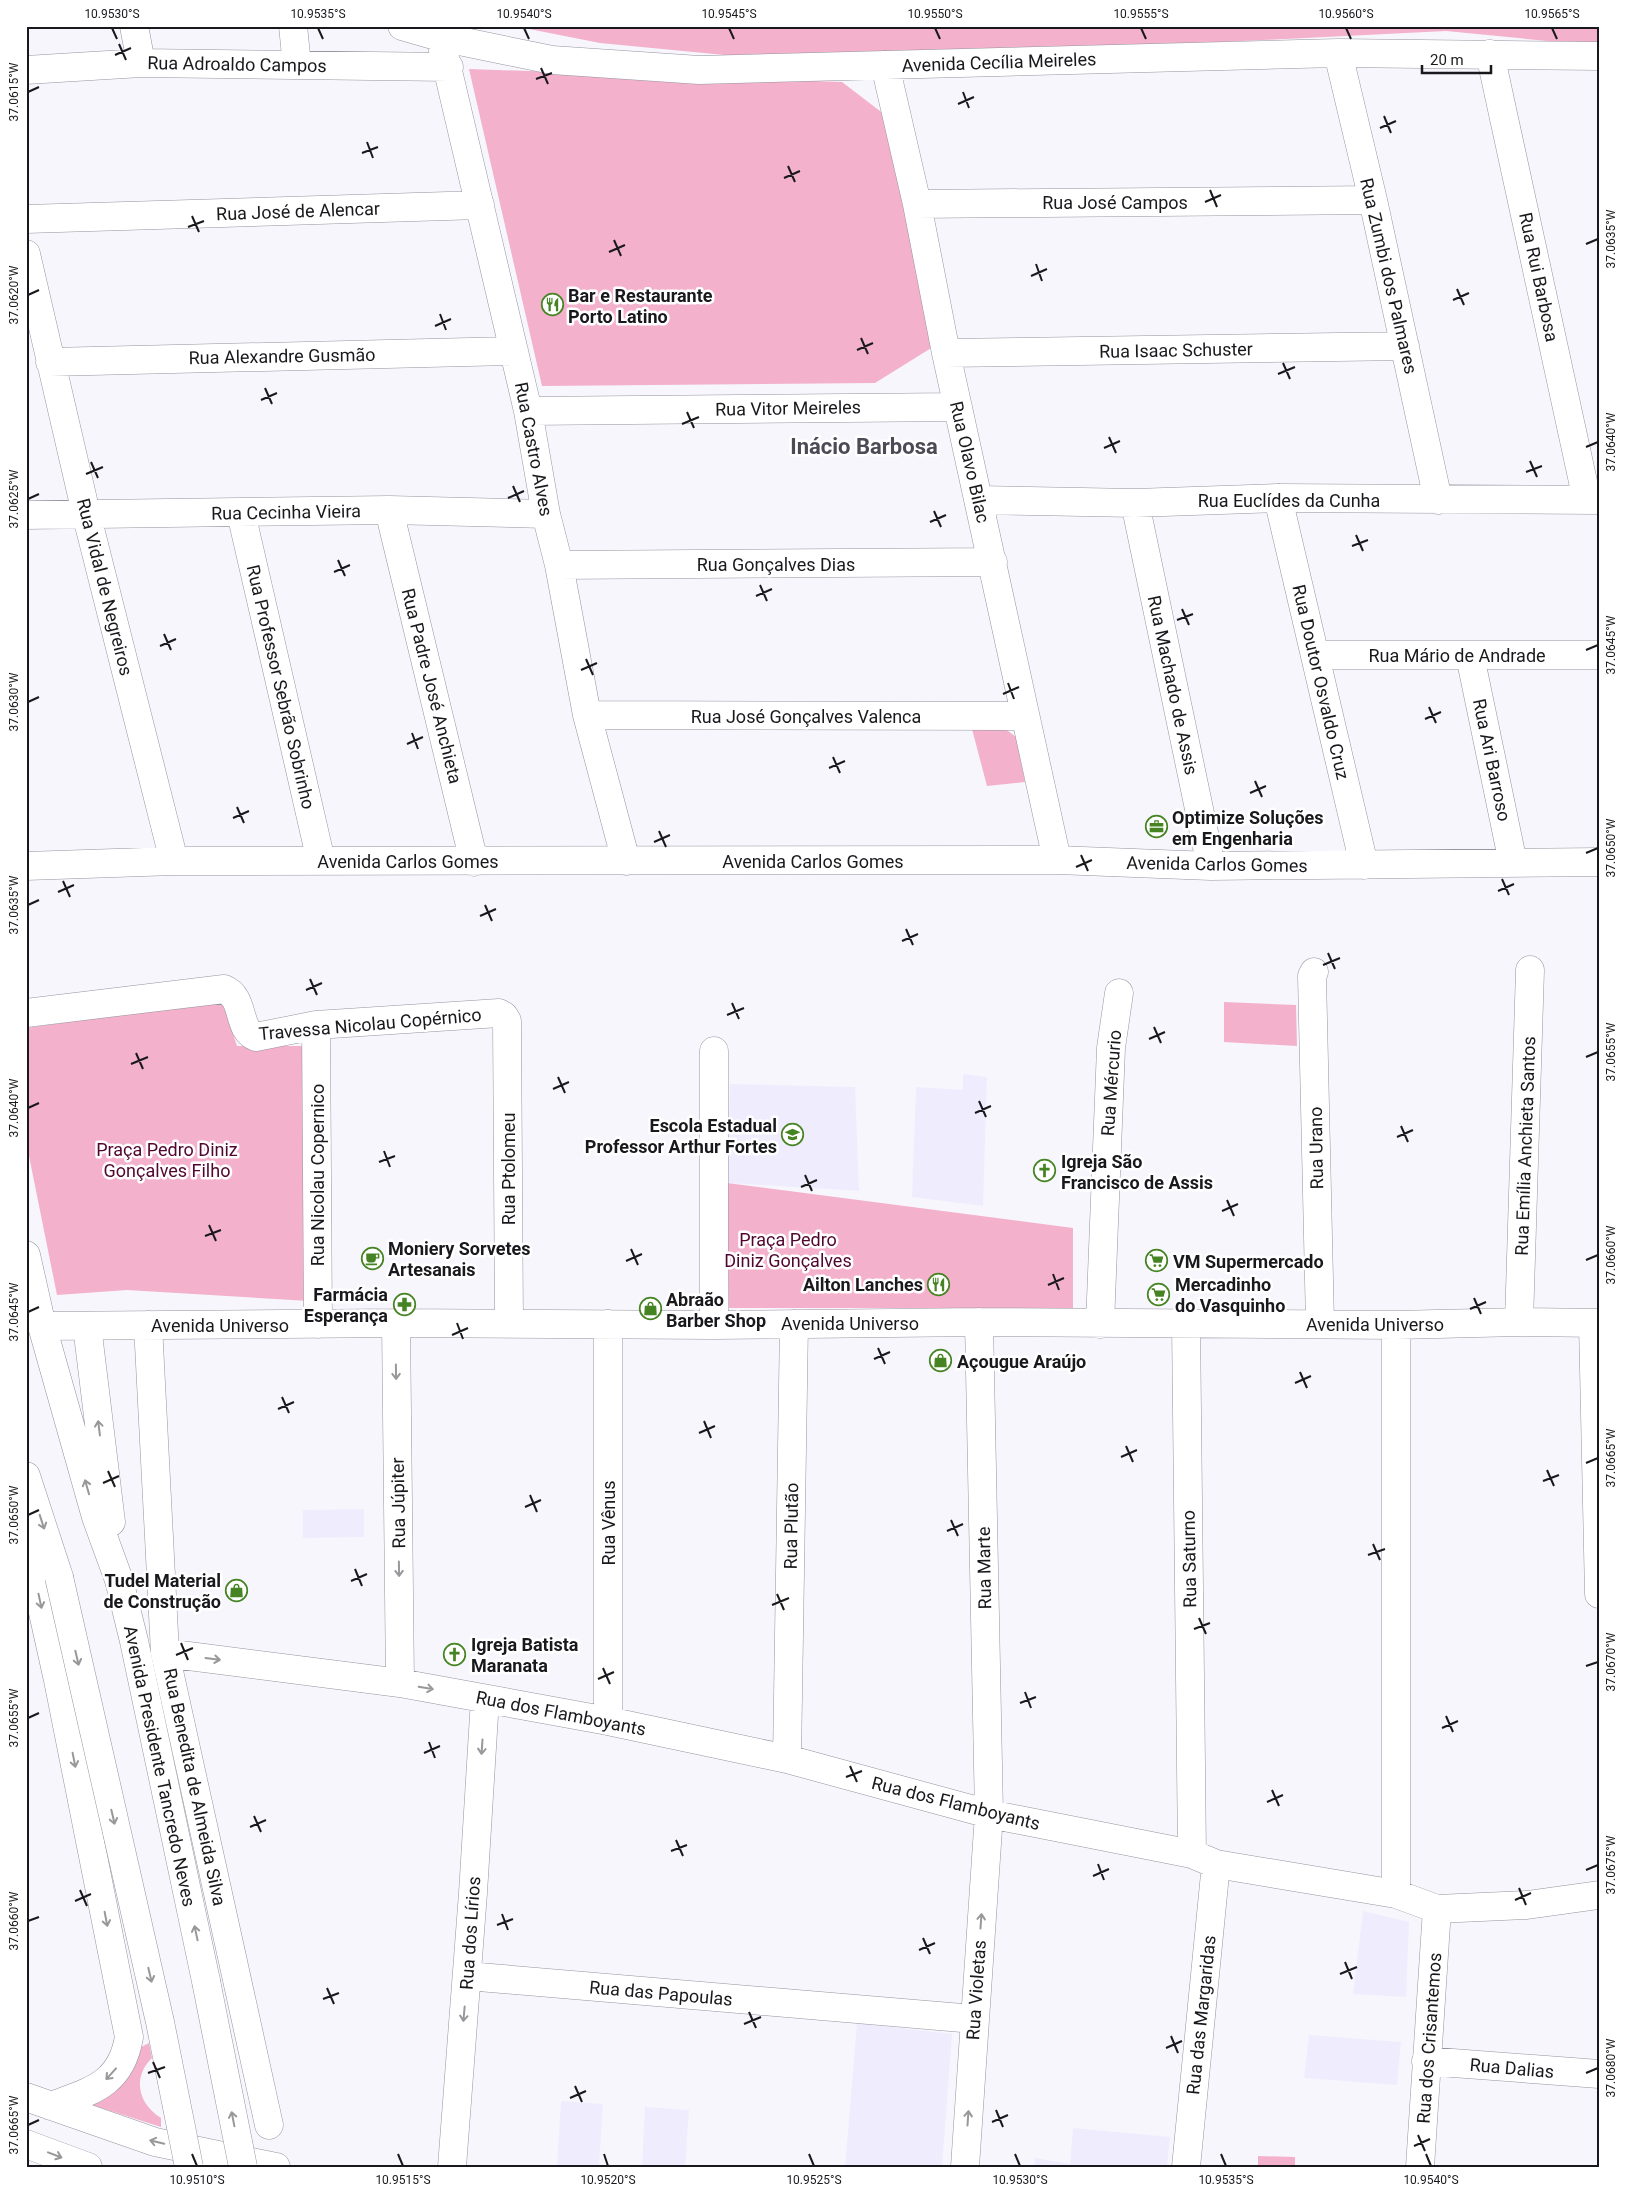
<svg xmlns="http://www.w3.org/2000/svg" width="1625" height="2193" font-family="Roboto,sans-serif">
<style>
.built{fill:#efedfd}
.green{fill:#f3b1cc}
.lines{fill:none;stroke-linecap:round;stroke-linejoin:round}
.minor-casing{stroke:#95949f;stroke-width:29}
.major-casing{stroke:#95949f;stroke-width:29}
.minor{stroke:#fff;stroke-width:28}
.major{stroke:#fff;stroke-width:28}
.major-bridge-casing{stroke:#95949f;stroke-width:29;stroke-linecap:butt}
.major-bridge{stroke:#fff;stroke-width:28}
.oneway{stroke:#989799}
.ticks{fill:none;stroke:#19181c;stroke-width:2}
.labels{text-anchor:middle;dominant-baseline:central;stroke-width:5;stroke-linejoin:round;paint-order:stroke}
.street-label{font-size:18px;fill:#19181c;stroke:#fff}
.poi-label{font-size:18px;font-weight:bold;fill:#19181c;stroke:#fff;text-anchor:start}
.park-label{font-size:18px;fill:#510630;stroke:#fff}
.district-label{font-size:22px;font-weight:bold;fill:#4c4a54;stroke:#fff}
.neatline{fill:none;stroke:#19181c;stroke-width:2}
.ticks-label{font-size:12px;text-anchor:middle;fill:#19181c}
</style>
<rect width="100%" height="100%" fill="#f7f6fd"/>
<path class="built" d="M963,1074L987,1077L983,1206L912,1197L916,1087L963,1090Z
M730,1084L855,1087L859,1191L727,1183Z
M364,1509V1537L303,1538V1510Z
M1363,1911L1409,1922L1406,1997L1353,1994Z
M857,2023L952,2034L942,2167H845Z
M1309,2035L1401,2042L1397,2085L1304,2078Z
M561,2101L603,2104L599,2167H557Z
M645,2107L689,2110L685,2167H642Z
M1073,2128L1170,2137L1167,2167H1034L1035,2158L1070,2164Z"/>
<path class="green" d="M514,26H1599V46L1446,31L1161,45L735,56L600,43Z
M469,69L842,82L893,121L936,345L875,383L542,386Z
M1000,725L1016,737L1025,782L987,786L972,729Z
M222,1000L237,1046H307L309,1301L127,1290L57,1295L26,1141V1028Z
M1224,1002L1296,1005L1297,1046L1224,1042Z
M727,1183L1073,1228V1308H729Z
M149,2043L152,2058C132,2077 138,2104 161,2118V2127L89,2104L139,2048Z
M1258,2156L1295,2157V2167H1258Z"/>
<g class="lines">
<defs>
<path id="minor" d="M134,26L141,63
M293,26L297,65
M402,26L440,37L552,60L699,70L1338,53L1599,56
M440,37L528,411L546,514L559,565L587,715L626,861
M1338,53L1373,200L1438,500
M1490,54L1587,500
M885,65L917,204L946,353L1057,860
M26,70L141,63L449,67
M917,204L1373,200
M26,219L480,205
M26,254L86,513L174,861
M946,353L1405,346
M50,362L514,351
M528,411L958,407
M1278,498L1364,865
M979,500L1135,503L1278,498L1599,500
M1135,503L1211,866
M389,510L474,862
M241,513L321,861
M26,515L389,510L546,514
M559,565L993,562
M1315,655H1599
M1470,656L1513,863
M587,715L1025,716
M26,866L174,861L1057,860L1211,866L1599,862
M1314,972L1312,976L1320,1323
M26,1013L224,989C246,998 236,1029 256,1037L316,1025L499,1013L504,1016L507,1021L509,1323
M316,1025L318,1324
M714,1051V1325
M1519,1322L1530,970
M396,1323L400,1683
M1186,1323L1192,1854
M1593,1323L1599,1594
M1100,1324L1111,1048L1119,993
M148,1325L165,1653L269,2125
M42,1326L396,1323L714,1325L979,1322L1396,1325L1519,1322L1599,1323
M165,1653L400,1683L608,1721L787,1759L989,1814L1192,1854L1216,1864L1396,1894L1437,1909L1527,1905L1599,1895
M608,1721V1324
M787,1759L794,1324
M1396,1894V1325
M467,1976L974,2019
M1426,2061L1599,2074
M452,2167L473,1893L485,1699
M965,2167L989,1814L979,1322
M1186,2167L1216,1864
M1420,2167L1437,1909"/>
<path id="major" d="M26,1255L42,1326L96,1517L119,1580L134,1641L206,1981
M87,1326L111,1522
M26,1476L59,1577
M26,1536L58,1680L129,2037C121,2085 91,2091 51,2106
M26,2097L155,2142L276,2167
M26,2144L88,2167"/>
</defs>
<use href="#minor" class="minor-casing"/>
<use href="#major" class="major-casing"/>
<use href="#minor" class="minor"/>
<use href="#major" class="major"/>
<defs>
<path id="major-bridge" d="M59,1577L160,2022L189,2167
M206,1981L243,2167"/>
</defs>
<use href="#major-bridge" class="major-bridge-casing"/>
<use href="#major-bridge" class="major-bridge"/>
</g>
<defs><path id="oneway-shaft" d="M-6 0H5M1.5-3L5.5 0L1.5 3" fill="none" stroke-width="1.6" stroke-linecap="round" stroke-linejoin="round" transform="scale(1.25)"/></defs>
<g class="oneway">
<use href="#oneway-shaft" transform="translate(396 1372) rotate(89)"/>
<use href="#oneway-shaft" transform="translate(99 1428) rotate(-97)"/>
<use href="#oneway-shaft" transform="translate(87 1487) rotate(-106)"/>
<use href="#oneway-shaft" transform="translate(42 1522) rotate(72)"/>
<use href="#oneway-shaft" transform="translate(399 1569) rotate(89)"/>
<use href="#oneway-shaft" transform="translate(40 1601) rotate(78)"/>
<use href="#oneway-shaft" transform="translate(77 1658) rotate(77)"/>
<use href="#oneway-shaft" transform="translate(213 1659) rotate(7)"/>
<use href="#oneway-shaft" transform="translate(426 1688) rotate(10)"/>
<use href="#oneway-shaft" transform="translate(482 1747) rotate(94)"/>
<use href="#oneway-shaft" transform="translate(74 1760) rotate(79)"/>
<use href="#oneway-shaft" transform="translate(113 1817) rotate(77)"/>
<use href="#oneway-shaft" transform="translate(106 1919) rotate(79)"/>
<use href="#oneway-shaft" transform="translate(981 1921) rotate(-86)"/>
<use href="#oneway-shaft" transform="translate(196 1933) rotate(-102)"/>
<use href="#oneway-shaft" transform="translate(150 1975) rotate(77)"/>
<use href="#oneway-shaft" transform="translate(464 2014) rotate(95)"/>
<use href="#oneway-shaft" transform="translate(111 2074) rotate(132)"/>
<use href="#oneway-shaft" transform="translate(968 2118) rotate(-86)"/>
<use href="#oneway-shaft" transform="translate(233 2119) rotate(-101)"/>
<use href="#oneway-shaft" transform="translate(157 2142) rotate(-166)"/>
<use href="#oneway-shaft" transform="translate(55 2155) rotate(21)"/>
</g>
<path class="ticks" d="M112,28L117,39M318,28L323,39M524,28L529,39M729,28L734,39M935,28L940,39M1141,28L1146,39M1346,28L1351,39M1552,28L1557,39M119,44L126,60M115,55L131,48M541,68L548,84M536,79L552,73M28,92L39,87M963,92L969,108M958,104L974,97M1384,116L1391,133M1380,128L1396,121M367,142L373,158M362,153L378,147M788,166L795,182M784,178L800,171M1210,190L1217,207M1205,202L1221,195M192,216L199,232M188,227L204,221M614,240L621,256M1586,244L1598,239M609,252L625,245M1036,264L1042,281M1031,276L1047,269M1457,289L1464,305M28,295L39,290M1453,300L1469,293M440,314L446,330M435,326L451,319M861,338L868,354M857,350L873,343M1283,363L1290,379M1278,374L1295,367M265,388L272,404M261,400L277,393M687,412L694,428M682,424L699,417M1109,437L1116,453M1586,447L1598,442M1104,448L1120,441M1530,461L1537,477M91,462L98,478M1526,472L1542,466M86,474L103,467M513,486L520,502M508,498L524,491M28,499L39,494M934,511L941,527M930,522L946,515M1356,535L1363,551M1352,546L1368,540M338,560L345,576M334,572L350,565M760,585L767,601M756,596L772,589M1182,609L1189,625M1177,620L1193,614M164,634L171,650M160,646L176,639M1586,650L1598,645M586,659L593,675M581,670L597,663M1008,683L1014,699M1003,694L1019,687M28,702L39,697M1429,707L1436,723M1425,719L1441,712M412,733L418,749M407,744L423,737M833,757L840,773M829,768L845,761M1255,781L1262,797M1250,793L1266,786M237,807L244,823M233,818L249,811M659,831L666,847M654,842L670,835M1586,853L1598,848M1081,855L1088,871M1076,867L1092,860M1502,879L1509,895M63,881L70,897M1498,891L1514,884M58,892L74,885M28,905L39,900M485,905L492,921M480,916L496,909M906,929L913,945M902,941L918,934M1328,953L1335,969M1323,965L1340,958M310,979L317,995M306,990L322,983M732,1003L739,1019M727,1015L744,1008M1154,1027L1161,1043M1149,1039L1165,1032M136,1053L143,1069M1586,1057L1598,1052M131,1064L148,1057M558,1077L565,1093M553,1089L569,1082M979,1101L986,1117M28,1108L39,1103M975,1113L991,1106M1401,1126L1408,1142M1397,1137L1413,1130M384,1151L390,1167M379,1162L395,1156M805,1175L812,1191M801,1187L817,1180M1227,1200L1234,1216M1222,1211L1238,1204M209,1225L216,1241M205,1236L221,1230M631,1249L638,1265M1586,1260L1598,1255M626,1261L642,1254M1053,1274L1059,1290M1048,1285L1064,1278M1474,1298L1481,1314M1470,1309L1486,1302M28,1312L39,1307M457,1323L463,1339M452,1335L468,1328M878,1348L885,1364M874,1359L890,1352M1300,1372L1307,1388M1295,1383L1311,1376M282,1397L289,1413M278,1409L294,1402M704,1421L711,1438M699,1433L715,1426M1126,1446L1133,1462M1121,1457L1137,1450M1586,1463L1598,1458M1547,1470L1554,1486M108,1471L115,1487M1543,1481L1559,1475M103,1483L119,1476M530,1495L537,1512M525,1507L541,1500M28,1515L39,1510M951,1520L958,1536M947,1531L963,1524M1373,1544L1380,1560M1368,1555L1385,1549M355,1569L362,1586M351,1581L367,1574M777,1594L784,1610M772,1605L789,1598M1199,1618L1206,1634M1194,1629L1210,1623M181,1643L188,1660M176,1655L193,1648M1586,1666L1598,1662M603,1668L610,1684M598,1679L614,1672M1025,1692L1031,1708M1020,1703L1036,1697M1446,1716L1453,1732M28,1718L39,1713M1442,1728L1458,1721M429,1742L435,1758M424,1753L440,1746M850,1766L857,1782M846,1777L862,1771M1272,1790L1279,1806M1267,1802L1283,1795M254,1816L261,1832M250,1827L266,1820M676,1840L683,1856M671,1851L687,1845M1098,1864L1104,1880M1586,1870L1598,1865M1093,1876L1109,1869M1519,1888L1526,1905M80,1890L87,1906M1515,1900L1531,1893M75,1901L91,1894M502,1914L508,1930M28,1921L39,1917M497,1925L513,1919M923,1938L930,1954M919,1950L935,1943M1345,1962L1352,1979M1340,1974L1357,1967M327,1988L334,2004M323,1999L339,1993M749,2012L756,2028M744,2024L761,2017M1171,2036L1178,2053M1166,2048L1182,2041M153,2062L160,2078M148,2073L165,2067M1586,2073L1598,2068M575,2086L582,2102M570,2098L586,2091M996,2110L1003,2127M992,2122L1008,2115M28,2125L39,2120M1418,2135L1425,2151M1414,2146L1430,2139M192,2154L197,2166M398,2154L403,2166M604,2154L608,2166M809,2154L814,2166M1015,2154L1020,2166M1221,2154L1226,2166M1426,2154L1431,2166"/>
<defs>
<symbol id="restaurant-ring" viewBox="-11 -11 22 22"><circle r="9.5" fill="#fff" stroke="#468423" stroke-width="1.5"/><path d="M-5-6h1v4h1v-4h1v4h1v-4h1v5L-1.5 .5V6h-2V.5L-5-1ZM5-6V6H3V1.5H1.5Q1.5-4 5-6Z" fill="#468423"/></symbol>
<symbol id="office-ring" viewBox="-11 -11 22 22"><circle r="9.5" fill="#fff" stroke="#468423" stroke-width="1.5"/><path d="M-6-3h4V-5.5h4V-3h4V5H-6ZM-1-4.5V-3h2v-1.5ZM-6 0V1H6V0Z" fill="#468423"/></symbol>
<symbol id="school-ring" viewBox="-11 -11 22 22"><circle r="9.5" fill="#fff" stroke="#468423" stroke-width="1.5"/><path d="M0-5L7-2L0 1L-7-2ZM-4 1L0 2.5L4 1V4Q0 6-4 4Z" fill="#468423"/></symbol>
<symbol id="church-ring" viewBox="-11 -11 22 22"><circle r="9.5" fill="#fff" stroke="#468423" stroke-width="1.5"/><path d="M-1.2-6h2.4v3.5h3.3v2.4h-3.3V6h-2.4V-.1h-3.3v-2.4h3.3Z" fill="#468423"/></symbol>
<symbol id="cafe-ring" viewBox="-11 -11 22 22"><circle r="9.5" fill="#fff" stroke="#468423" stroke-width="1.5"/><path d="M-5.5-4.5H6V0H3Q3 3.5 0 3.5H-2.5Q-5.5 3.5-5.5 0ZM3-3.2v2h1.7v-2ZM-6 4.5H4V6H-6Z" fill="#468423"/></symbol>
<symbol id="supermarket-ring" viewBox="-11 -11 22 22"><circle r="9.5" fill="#fff" stroke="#468423" stroke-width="1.5"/><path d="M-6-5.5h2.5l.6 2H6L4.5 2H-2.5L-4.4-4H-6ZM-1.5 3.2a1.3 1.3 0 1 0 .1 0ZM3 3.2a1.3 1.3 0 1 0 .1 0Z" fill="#468423"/></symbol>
<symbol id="pharmacy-ring" viewBox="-11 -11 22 22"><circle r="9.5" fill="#fff" stroke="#468423" stroke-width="1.5"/><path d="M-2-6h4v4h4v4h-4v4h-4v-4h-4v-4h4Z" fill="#468423"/></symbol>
<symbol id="shop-ring" viewBox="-11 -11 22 22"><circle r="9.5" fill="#fff" stroke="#468423" stroke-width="1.5"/><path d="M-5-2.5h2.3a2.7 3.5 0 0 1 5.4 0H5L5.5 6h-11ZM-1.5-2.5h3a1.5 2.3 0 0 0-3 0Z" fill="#468423"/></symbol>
</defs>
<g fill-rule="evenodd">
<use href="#restaurant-ring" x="540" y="292" width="25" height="25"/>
<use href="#office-ring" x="1144" y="814" width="25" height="25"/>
<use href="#school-ring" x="780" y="1122" width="25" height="25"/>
<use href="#church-ring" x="1032" y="1158" width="25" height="25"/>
<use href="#cafe-ring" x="360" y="1246" width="25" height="25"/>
<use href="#supermarket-ring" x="1144" y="1248" width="25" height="25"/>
<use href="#restaurant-ring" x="926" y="1272" width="25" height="25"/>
<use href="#supermarket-ring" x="1146" y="1282" width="25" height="25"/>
<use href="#pharmacy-ring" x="392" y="1292" width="25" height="25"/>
<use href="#shop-ring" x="638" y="1296" width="25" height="25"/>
<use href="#shop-ring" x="928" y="1348" width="25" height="25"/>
<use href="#shop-ring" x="224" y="1578" width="25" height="25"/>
<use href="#church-ring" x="442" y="1642" width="25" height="25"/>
</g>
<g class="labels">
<g class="street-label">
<text transform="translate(999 62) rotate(-2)">Avenida Cecília Meireles</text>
<text transform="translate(237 64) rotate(1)">Rua Adroaldo Campos</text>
<text x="1115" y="202">Rua José Campos</text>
<text transform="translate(298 211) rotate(-2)">Rua José de Alencar</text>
<text transform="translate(1389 276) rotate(77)">Rua Zumbi dos Palmares</text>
<text transform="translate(1539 277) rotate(78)">Rua Rui Barbosa</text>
<text transform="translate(1176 350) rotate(-1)">Rua Isaac Schuster</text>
<text transform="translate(282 356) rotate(-1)">Rua Alexandre Gusmão</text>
<text transform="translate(788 408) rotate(-1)">Rua Vitor Meireles</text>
<text transform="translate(534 449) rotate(79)">Rua Castro Alves</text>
<text transform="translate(970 462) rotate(77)">Rua Olavo Bilac</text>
<text x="1289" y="500">Rua Euclídes da Cunha</text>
<text transform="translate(286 512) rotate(-1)">Rua Cecinha Vieira</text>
<text x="776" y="564">Rua Gonçalves Dias</text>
<text transform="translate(105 587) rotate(76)">Rua Vidal de Negreiros</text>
<text x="1457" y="655">Rua Mário de Andrade</text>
<text transform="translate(1321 682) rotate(77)">Rua Doutor Osvaldo Cruz</text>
<text transform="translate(1173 685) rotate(78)">Rua Machado de Assis</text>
<text transform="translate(432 686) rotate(76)">Rua Padre José Anchieta</text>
<text transform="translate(281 687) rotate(77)">Rua Professor Sebrão Sobrinho</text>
<text x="806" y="716">Rua José Gonçalves Valenca</text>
<text transform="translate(1492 760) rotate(78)">Rua Ari Barroso</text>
<text x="408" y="861">Avenida Carlos Gomes</text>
<text x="813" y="861">Avenida Carlos Gomes</text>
<text transform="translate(1217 864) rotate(1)">Avenida Carlos Gomes</text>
<text transform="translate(370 1024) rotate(-5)">Travessa Nicolau Copérnico</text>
<text transform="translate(1111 1083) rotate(-86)">Rua Mércurio</text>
<text transform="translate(1525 1146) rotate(-88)">Rua Emília Anchieta Santos</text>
<text transform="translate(1316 1148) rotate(-91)">Rua Urano</text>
<text transform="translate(508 1169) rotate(-90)">Rua Ptolomeu</text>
<text transform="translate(317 1175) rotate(-90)">Rua Nicolau Copernico</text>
<text x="850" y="1323">Avenida Universo</text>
<text x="1375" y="1324">Avenida Universo</text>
<text x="220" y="1325">Avenida Universo</text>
<text transform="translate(398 1503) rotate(-91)">Rua Júpiter</text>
<text transform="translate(608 1523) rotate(-90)">Rua Vênus</text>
<text transform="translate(791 1526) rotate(-89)">Rua Plutão</text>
<text transform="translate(1189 1559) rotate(-91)">Rua Saturno</text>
<text transform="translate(984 1568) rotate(-91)">Rua Marte</text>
<text transform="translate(561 1713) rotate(11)">Rua dos Flamboyants</text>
<text transform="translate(160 1766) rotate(78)">Avenida Presidente Tancredo Neves</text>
<text transform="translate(195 1787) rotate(78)">Rua Benedita de Almeida Silva</text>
<text transform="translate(956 1803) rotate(14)">Rua dos Flamboyants</text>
<text transform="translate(470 1933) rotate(-86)">Rua dos Lírios</text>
<text transform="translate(976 1990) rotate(-86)">Rua Violetas</text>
<text transform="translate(661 1993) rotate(5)">Rua das Papoulas</text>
<text transform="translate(1201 2015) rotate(-84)">Rua das Margaridas</text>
<text transform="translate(1429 2038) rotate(-86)">Rua dos Crisantemos</text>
<text transform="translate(1512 2068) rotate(5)">Rua Dalias</text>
</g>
<g class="poi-label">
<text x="568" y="295">Bar e Restaurante<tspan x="568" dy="21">Porto Latino</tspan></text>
<text x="1172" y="817">Optimize Soluções<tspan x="1172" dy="21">em Engenharia</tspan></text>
<text x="777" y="1125" text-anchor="end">Escola Estadual<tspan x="777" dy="21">Professor Arthur Fortes</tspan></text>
<text x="1061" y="1161">Igreja São<tspan x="1061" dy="21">Francisco de Assis</tspan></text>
<text x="388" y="1248">Moniery Sorvetes<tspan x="388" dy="21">Artesanais</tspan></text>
<text x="1173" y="1261">VM Supermercado</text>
<text x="923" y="1284" text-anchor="end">Ailton Lanches</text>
<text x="1175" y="1284">Mercadinho<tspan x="1175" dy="21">do Vasquinho</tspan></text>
<text x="388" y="1294" text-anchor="end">Farmácia<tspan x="388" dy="21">Esperança</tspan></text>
<text x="666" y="1299">Abraão<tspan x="666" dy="21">Barber Shop</tspan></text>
<text x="957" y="1361">Açougue Araújo</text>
<text x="221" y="1580" text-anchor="end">Tudel Material<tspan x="221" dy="21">de Construção</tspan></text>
<text x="471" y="1644">Igreja Batista<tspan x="471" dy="21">Maranata</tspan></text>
</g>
<g class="park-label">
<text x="167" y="1149">Praça Pedro Diniz<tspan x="167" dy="21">Gonçalves Filho</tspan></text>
<text x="788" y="1239">Praça Pedro<tspan x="788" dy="21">Diniz Gonçalves</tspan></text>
</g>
<g class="district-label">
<text x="864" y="446">Inácio Barbosa</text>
</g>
</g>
<rect width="1625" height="2193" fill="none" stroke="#ffffff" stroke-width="55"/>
<path d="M1422 65v8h69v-8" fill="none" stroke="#19181c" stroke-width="2.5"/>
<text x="1430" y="65" font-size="15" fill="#19181c" stroke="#ffffff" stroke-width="4" paint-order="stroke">20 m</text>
<rect x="28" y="28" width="1570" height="2138" class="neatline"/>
<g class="ticks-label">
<text x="112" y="18">10.9530°S</text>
<text x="318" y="18">10.9535°S</text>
<text x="524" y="18">10.9540°S</text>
<text x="729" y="18">10.9545°S</text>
<text x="935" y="18">10.9550°S</text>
<text x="1141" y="18">10.9555°S</text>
<text x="1346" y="18">10.9560°S</text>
<text x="1552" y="18">10.9565°S</text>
<text transform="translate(14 92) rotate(-90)" y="4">37.0615°W</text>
<text transform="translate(1611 239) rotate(-90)" y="4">37.0635°W</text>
<text transform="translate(14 295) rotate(-90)" y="4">37.0620°W</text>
<text transform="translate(1611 442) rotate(-90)" y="4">37.0640°W</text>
<text transform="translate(14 499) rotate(-90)" y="4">37.0625°W</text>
<text transform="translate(1611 645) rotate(-90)" y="4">37.0645°W</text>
<text transform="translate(14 702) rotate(-90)" y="4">37.0630°W</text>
<text transform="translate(1611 848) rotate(-90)" y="4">37.0650°W</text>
<text transform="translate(14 905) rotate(-90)" y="4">37.0635°W</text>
<text transform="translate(1611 1052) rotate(-90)" y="4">37.0655°W</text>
<text transform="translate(14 1108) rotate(-90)" y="4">37.0640°W</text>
<text transform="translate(1611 1255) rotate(-90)" y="4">37.0660°W</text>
<text transform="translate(14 1312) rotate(-90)" y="4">37.0645°W</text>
<text transform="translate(1611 1458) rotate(-90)" y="4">37.0665°W</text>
<text transform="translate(14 1515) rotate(-90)" y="4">37.0650°W</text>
<text transform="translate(1611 1662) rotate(-90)" y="4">37.0670°W</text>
<text transform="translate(14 1718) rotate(-90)" y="4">37.0655°W</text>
<text transform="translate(1611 1865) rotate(-90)" y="4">37.0675°W</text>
<text transform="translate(14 1921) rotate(-90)" y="4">37.0660°W</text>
<text transform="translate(1611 2068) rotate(-90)" y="4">37.0680°W</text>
<text transform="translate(14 2125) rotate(-90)" y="4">37.0665°W</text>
<text x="197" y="2184">10.9510°S</text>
<text x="403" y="2184">10.9515°S</text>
<text x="608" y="2184">10.9520°S</text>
<text x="814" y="2184">10.9525°S</text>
<text x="1020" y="2184">10.9530°S</text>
<text x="1226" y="2184">10.9535°S</text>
<text x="1431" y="2184">10.9540°S</text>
</g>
</svg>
